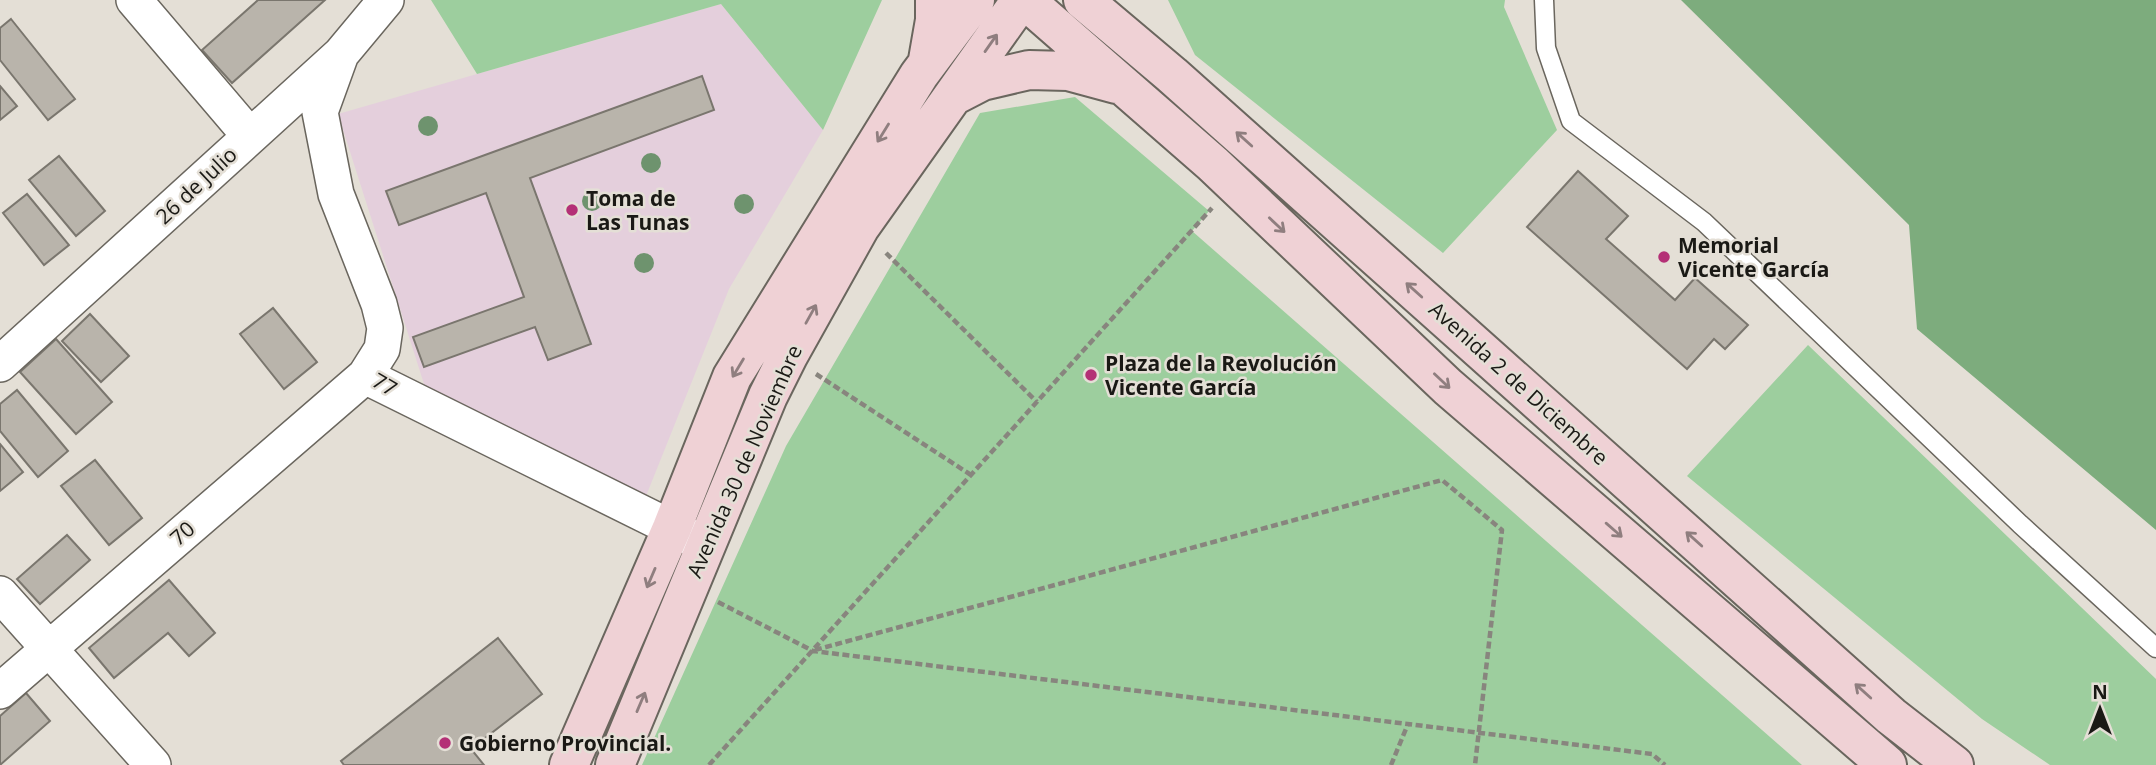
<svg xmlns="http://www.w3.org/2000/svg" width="2156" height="765" font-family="'Open Sans',sans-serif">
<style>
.education{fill:#e4cfdc}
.green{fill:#9dce9e}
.forest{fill:#7dac7d}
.building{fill:#b9b4ab;stroke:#7a766e;stroke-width:2}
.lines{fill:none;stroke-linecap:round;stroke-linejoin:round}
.lane-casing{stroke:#6a665e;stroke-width:21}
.street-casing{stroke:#6a665e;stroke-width:38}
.secondary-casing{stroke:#6a665e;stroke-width:42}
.path{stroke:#88857e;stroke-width:4.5;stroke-dasharray:7 3.5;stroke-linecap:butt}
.lane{stroke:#fff;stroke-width:18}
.street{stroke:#fff;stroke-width:35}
.secondary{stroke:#efd1d5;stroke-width:38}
.tree{fill:#6e936e}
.oneway{stroke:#8f7e7f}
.poi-dot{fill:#b43076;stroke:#e4dfd6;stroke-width:2.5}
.labels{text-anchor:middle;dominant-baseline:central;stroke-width:5;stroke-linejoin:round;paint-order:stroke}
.street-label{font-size:21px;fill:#1a1915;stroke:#e4dfd6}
.poi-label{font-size:21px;font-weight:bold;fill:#1a1915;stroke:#e4dfd6;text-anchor:start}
</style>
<rect width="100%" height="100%" fill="#e4dfd6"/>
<path class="education" d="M721,4L823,130L729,289L646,496L425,387L338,114Z"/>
<path class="green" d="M431,0H882L823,130L721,4L477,74Z
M1168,0H1505L1504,7L1557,130L1443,253L1195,55Z
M1075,97L1209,211L1192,231L1802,765H642L786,446L980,113Z
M1808,345L2156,679V765H2050L1982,719L1687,476Z"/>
<path class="forest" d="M1681,0H2156V530L1917,329L1909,225Z"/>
<path class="building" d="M258,0H325L232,83L202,50Z
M11,19L75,99L48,120L0,60V28Z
M702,76L714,110L530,178L591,344L548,360L535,327L424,367L413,337L524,297L486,193L399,225L386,191Z
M0,86L17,106L0,120Z
M59,156L105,211L76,236L29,180Z
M1578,171L1628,216L1606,239L1675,300L1695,278L1748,325L1725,349L1714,339L1687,369L1527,227Z
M27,194L69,245L44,265L3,213Z
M273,308L317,362L284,389L240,334Z
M90,314L129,356L101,382L62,341Z
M56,339L112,402L76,434L20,372Z
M17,390L68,451L38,477L0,431V404Z
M0,444L23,472L0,491Z
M95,460L142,518L109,545L61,486Z
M67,535L90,560L40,604L17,579Z
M169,580L215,633L189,656L168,633L114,678L89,648Z
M498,638L542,694L471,749L484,765H344L341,761Z
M26,693L50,721L0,765V716Z"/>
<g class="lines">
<defs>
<path id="lane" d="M1544,0L1546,48L1571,121L1704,222L2020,524L2156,648"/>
<path id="street" d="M134,0L249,135
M0,364L341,54L386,0
M365,376L698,541
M0,594L153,765
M0,691L365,376L382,349L385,328L379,304L336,194L320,112L341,54"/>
<path id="secondary" d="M1025,0L1213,164L1448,387L1887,765
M1083,0L1172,75L1891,716L1954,765
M928,60L935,20V0
M953,96L982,81L1029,70L1068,71L1116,84
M569,765L672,528L732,377L919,75L975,0
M615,765L768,396L788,356L860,227L1021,0"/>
</defs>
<use href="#lane" class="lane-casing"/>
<use href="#street" class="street-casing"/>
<use href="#secondary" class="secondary-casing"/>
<path class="path" d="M886,253L1037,402
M816,374L971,475
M718,602L813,651L1652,754L1665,765
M815,650L1442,480L1502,530L1475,765
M709,765L1212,208
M1391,765L1408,724"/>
<use href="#lane" class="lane"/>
<use href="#street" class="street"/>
<use href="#secondary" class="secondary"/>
</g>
<g class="tree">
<circle cx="428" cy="126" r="10"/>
<circle cx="651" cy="163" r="10"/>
<circle cx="592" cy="201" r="10"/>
<circle cx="744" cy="204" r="10"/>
<circle cx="644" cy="263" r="10"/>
</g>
<defs><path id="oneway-shaft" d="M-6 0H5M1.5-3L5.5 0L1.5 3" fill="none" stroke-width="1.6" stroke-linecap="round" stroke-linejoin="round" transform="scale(1.75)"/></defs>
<g class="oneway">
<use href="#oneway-shaft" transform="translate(991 43) rotate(-55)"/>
<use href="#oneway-shaft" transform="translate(883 133) rotate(122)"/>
<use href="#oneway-shaft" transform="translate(1244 139) rotate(-138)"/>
<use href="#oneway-shaft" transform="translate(1277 225) rotate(43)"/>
<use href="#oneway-shaft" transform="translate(1414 290) rotate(-138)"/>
<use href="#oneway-shaft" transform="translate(811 314) rotate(-61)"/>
<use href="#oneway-shaft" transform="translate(738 368) rotate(121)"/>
<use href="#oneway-shaft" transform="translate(1442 381) rotate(43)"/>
<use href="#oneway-shaft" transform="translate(1614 530) rotate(41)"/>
<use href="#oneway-shaft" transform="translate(1694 539) rotate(-138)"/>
<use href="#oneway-shaft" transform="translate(651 578) rotate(113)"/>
<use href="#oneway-shaft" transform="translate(1863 691) rotate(-138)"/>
<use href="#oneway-shaft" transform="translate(641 702) rotate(-67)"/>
</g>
<g class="poi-dot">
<circle cx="572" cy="210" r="7"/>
<circle cx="1664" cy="257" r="7"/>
<circle cx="1091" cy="375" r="7"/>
<circle cx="445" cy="743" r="7"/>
</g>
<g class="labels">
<g class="street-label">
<text transform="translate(196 185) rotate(-43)">26 de Julio</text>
<text transform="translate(1519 383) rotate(42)">Avenida 2 de Diciembre</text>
<text transform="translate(385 384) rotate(30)">77</text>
<text transform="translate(744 461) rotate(-66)">Avenida 30 de Noviembre</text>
<text transform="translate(182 533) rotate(-41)">70</text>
</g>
<g class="poi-label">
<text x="586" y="198">Toma de<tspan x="586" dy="24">Las Tunas</tspan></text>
<text x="1678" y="245">Memorial<tspan x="1678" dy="24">Vicente García</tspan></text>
<text x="1105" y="363">Plaza de la Revolución<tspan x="1105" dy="24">Vicente García</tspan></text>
<text x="459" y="743">Gobierno Provincial.</text>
</g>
</g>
<g transform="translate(2100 709)" stroke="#e4dfd6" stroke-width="5" paint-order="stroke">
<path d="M0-5L12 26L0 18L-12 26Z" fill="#1a1915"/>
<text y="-10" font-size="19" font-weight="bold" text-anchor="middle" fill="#1a1915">N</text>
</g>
</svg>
